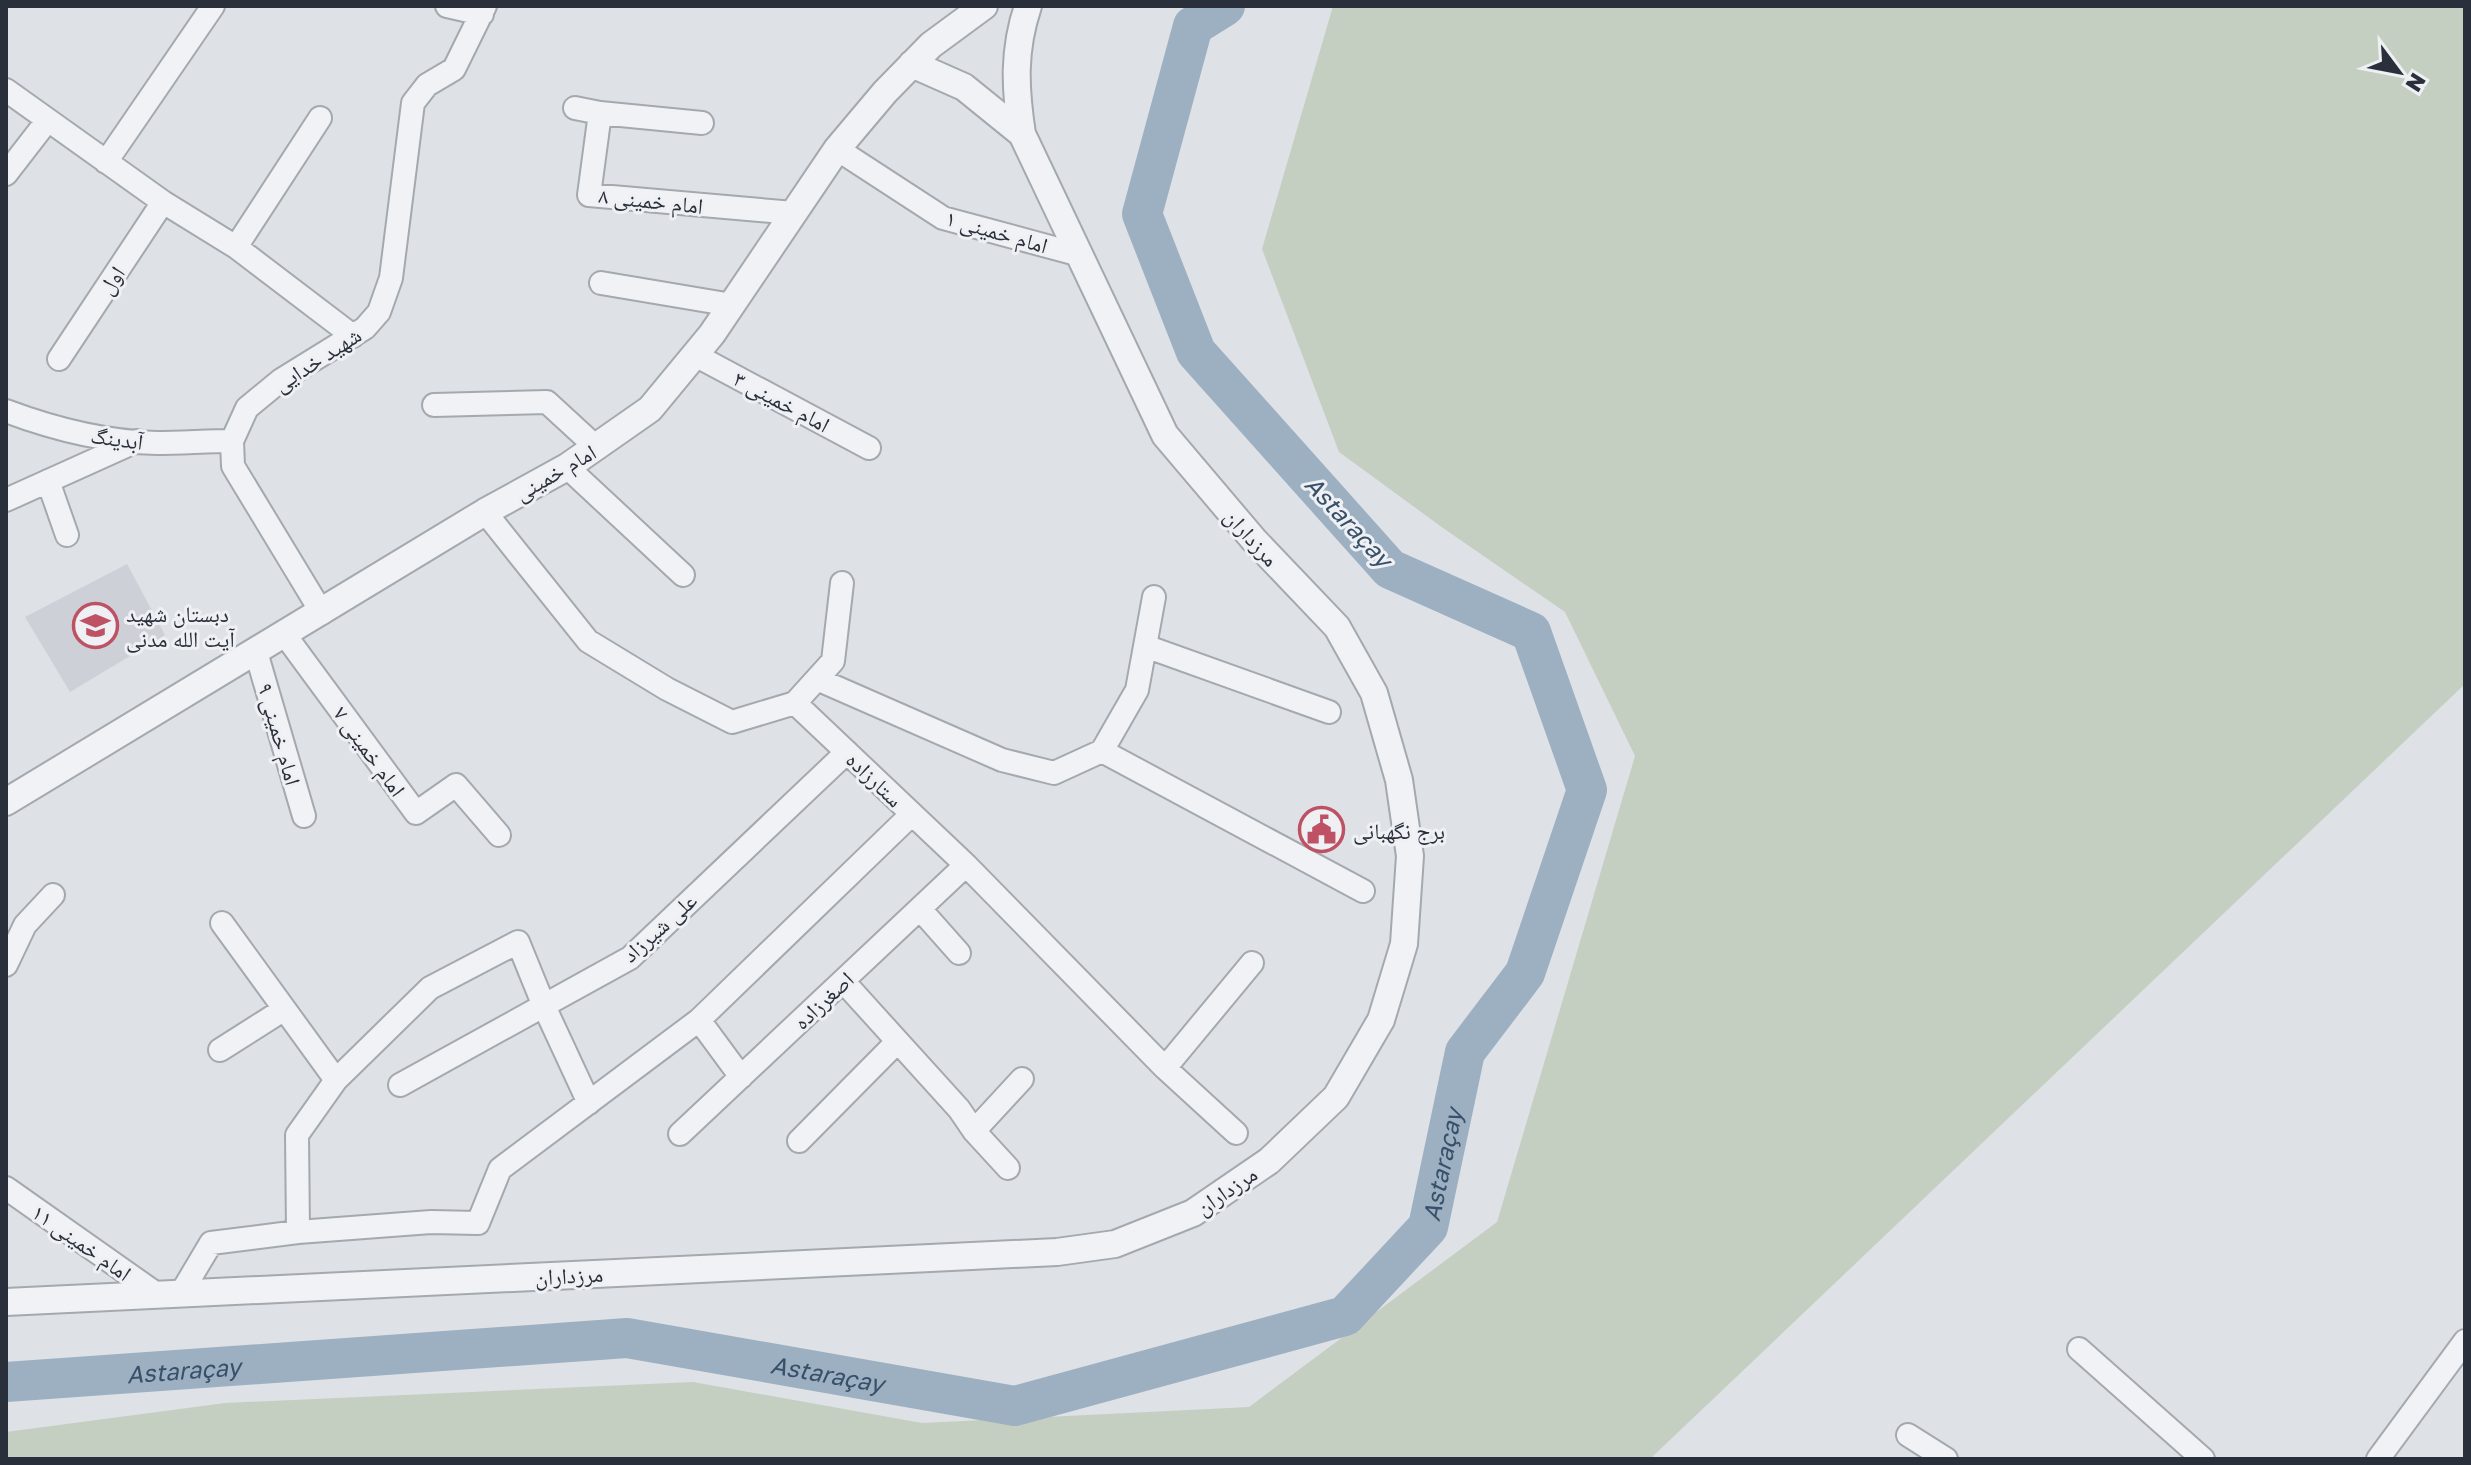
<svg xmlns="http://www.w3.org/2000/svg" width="2471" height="1465" font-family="'Golos Text','Noto Naskh Arabic',sans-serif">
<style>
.built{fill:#cdd1d7}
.green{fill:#c5cfc1}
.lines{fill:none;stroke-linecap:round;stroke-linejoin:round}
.river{stroke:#9db0c2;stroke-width:40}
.minor-casing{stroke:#a4a9af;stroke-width:26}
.tertiary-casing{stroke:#a4a9af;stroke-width:30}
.minor{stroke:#f1f2f5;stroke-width:22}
.tertiary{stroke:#f1f2f5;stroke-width:26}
.labels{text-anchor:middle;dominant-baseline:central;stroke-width:6;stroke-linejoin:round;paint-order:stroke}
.street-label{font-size:22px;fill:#29303b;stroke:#eef0f4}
.poi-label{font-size:22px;fill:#29303b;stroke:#eef0f4;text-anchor:start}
.water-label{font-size:24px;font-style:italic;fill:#38506a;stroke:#eef0f4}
</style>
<rect width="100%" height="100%" fill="#dee2e6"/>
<path class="built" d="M127,564L165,635L70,692L25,617Z"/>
<path class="green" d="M1333,6H2465V684L1650,1459H6V1432L225,1403L693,1382L922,1423L1249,1407L1497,1222L1635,756L1565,612L1443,528L1339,452L1262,249Z"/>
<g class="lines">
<path class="river" id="s1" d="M6,1382L627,1338L1015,1406L1345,1316L1428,1227L1465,1052L1525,973L1587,790L1531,632L1390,569L1196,352L1142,214L1193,26L1225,6"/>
<defs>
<path id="minor" d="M447,6L482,14
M6,90L163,202L236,247L353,336
M575,108L600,113L702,123
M600,113L589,195L794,213
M837,149L943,218L1080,255
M106,162L213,6
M6,174L47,121
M236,247L320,118
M601,283L732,305
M695,355L869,448
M59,359L163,202
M434,405L547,402L597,448
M6,411C54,429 105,442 157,443C182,443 207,441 232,441
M567,467L683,575
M48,481L67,535
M6,500L137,441
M485,512L588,641L667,689L732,722L795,703
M322,613L233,466L232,441L247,408L281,380L365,328L379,312L391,278L413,103L427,85L454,69L485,6
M285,635L416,813L456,785L499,835
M1145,646L1329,712
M256,652L304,816
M817,679L1002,760L1054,773L1102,751L1137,690L1154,597
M795,703L966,865L1165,1068L1236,1133
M795,703L833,661L842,583
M1102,751L1363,891
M920,909L959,953
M222,923L336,1080
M6,965L25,925L53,895
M843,981L959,1109L974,1131L1008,1168
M699,1020L741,1077
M220,1050L283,1010
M1165,1068L1252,963
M400,1085L630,958L847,752
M974,1131L1022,1079
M680,1134L966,865
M799,1141L897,1042
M6,1188L158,1295
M298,1232L431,1222L478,1223L500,1169L699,1020L912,814
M180,1295L211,1243L298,1232L297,1135L336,1080L430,988L518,942L544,1006L589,1103
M2079,1349L2203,1459
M1908,1435L1946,1459
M2378,1459L2465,1341"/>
<path id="tertiary" d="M912,64L964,87L1022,134C1015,88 1013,51 1028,6
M6,802L485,512L567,467L650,409L712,334L837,149L885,92L931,45L984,6
M6,1302L1057,1252L1115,1244L1193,1213L1269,1161L1336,1097L1381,1020L1404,944L1410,856L1399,780L1374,693L1337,627L1254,540L1165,435L1022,134"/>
</defs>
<use href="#minor" class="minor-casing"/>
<use href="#tertiary" class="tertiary-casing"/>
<use href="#minor" class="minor"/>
<use href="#tertiary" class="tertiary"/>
</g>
<defs>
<symbol id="school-ring" viewBox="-11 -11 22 22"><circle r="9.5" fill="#eef0f4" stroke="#be5164" stroke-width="1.5"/><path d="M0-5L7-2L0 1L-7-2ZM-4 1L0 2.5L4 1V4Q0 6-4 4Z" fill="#be5164"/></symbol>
<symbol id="civic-ring" viewBox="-11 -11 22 22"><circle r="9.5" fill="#eef0f4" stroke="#be5164" stroke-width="1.5"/><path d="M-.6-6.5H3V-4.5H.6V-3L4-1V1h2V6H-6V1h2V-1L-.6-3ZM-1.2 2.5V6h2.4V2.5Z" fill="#be5164"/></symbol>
</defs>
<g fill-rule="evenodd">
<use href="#school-ring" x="70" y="600" width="51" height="51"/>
<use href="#civic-ring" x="1296" y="804" width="51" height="51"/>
</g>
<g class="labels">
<g class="street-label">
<text transform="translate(651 200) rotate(6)">امام خمینی ۸</text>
<text transform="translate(997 231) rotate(16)">امام خمینی ۱</text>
<text transform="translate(111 280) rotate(-56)">اول</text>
<text transform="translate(317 359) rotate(-33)">شهید خدایی</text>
<text transform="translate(782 401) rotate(28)">امام خمینی ۳</text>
<text transform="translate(117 438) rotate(8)">آبدینگ</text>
<text transform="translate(555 472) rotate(-30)">امام خمینی</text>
<text transform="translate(1252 537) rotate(48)">مرزداران</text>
<text transform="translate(280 734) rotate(74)">امام خمینی ۹</text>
<text transform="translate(370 751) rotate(54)">امام خمینی ۷</text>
<text transform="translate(875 779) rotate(44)">ستارزاده</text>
<text transform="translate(659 927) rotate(-42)">علی شیرزاد</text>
<text transform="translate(823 1000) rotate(-43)">اصغرزاده</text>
<text transform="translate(1226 1190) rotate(-34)">مرزداران</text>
<text transform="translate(82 1242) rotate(35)">امام خمینی ۱۱</text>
<text transform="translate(569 1275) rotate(-3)">مرزداران</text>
</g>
<g class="poi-label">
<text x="126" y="613">دبستان شهید<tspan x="126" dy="25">آیت الله مدنی</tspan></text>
<text x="1353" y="830">برج نگهبانی</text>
</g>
<g class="water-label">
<text transform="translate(1349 521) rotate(47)">Astaraçay</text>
<text stroke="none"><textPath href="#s1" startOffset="1544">Astaraçay</textPath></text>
<text stroke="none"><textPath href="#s1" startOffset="178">Astaraçay</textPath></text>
<text stroke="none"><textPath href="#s1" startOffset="826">Astaraçay</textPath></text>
</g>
</g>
<rect width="2471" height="1465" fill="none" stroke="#29303b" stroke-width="16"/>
<g transform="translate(2399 72) rotate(122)" stroke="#eef0f4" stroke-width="6" paint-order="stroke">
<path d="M0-6L14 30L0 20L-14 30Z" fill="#29303b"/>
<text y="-12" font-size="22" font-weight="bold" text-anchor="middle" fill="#29303b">N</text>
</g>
</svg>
